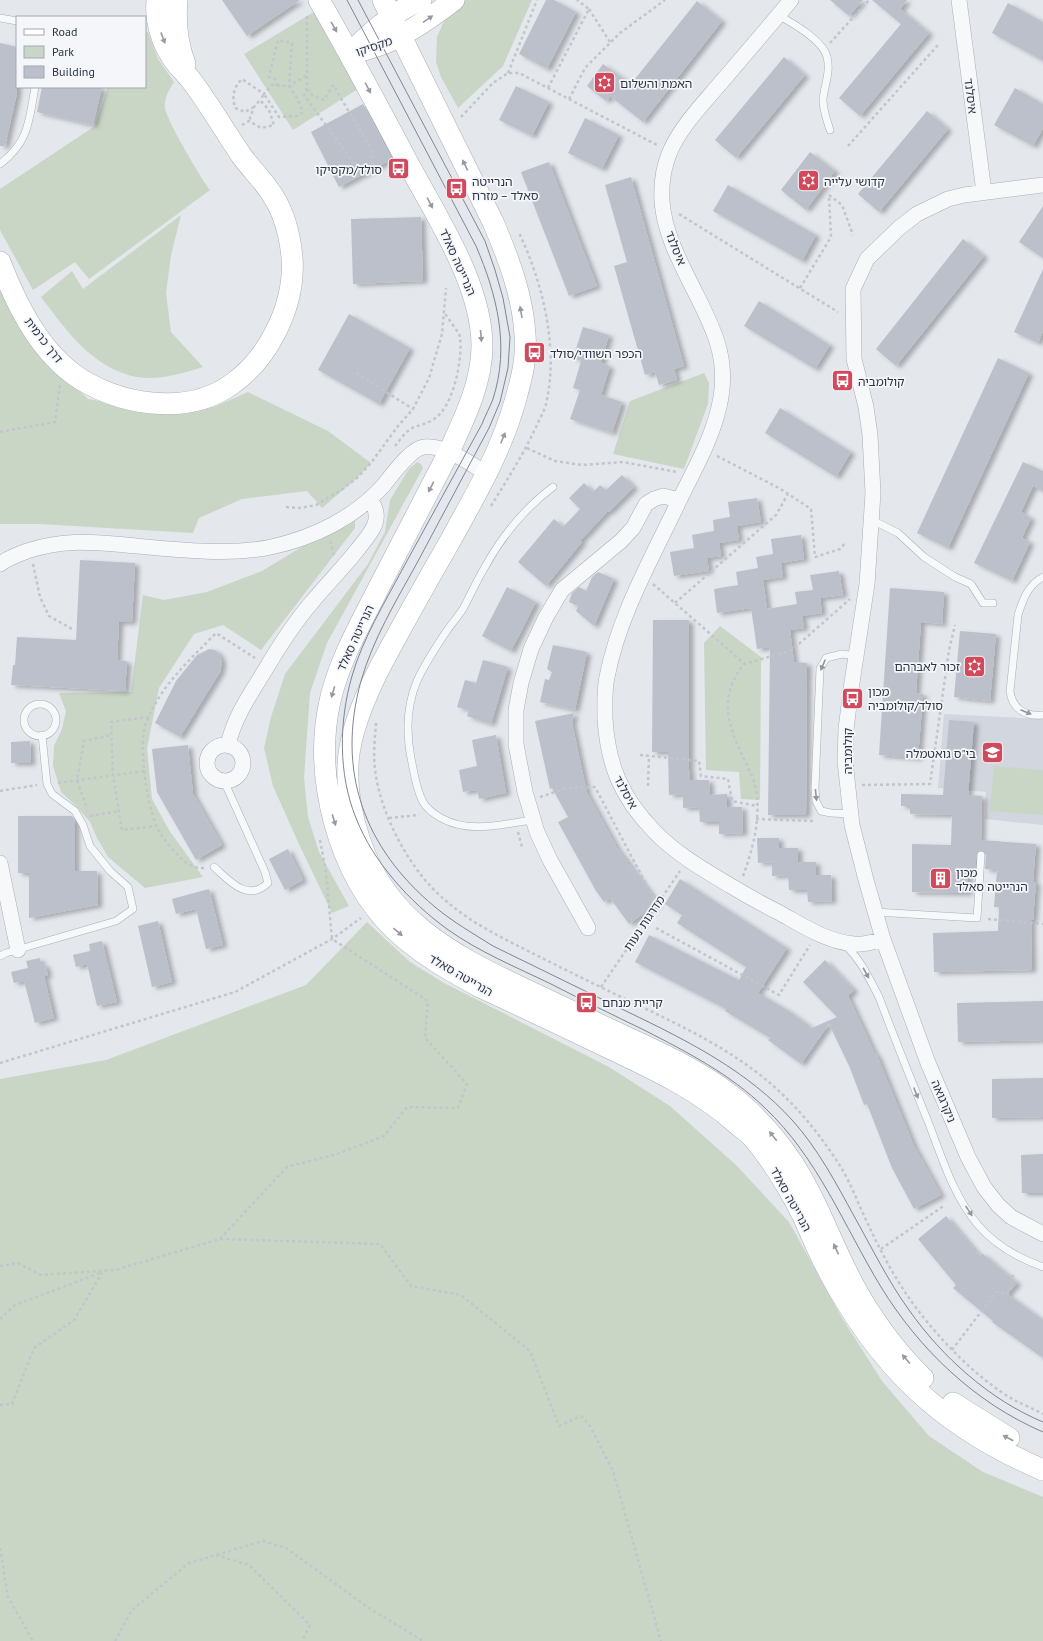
<svg xmlns="http://www.w3.org/2000/svg" width="1043" height="1641" font-family="'PT Sans','Noto Sans Hebrew',sans-serif">
<style>
.built{fill:#d2d6de}
.green{fill:#c9d6c5}
.building{fill:#bbc0ca;filter:url(#shadow)}
.lines{fill:none;stroke-linecap:round;stroke-linejoin:round}
.lane-casing{stroke:#a9aeb7;stroke-width:8}
.street-casing{stroke:#a9aeb7;stroke-width:16}
.secondary-casing{stroke:#a9aeb7;stroke-width:22}
.path{stroke:#c2c5cb;stroke-width:2.5;stroke-dasharray:3 3;stroke-linecap:butt}
.lane{stroke:#f7f8fa;stroke-width:7}
.street{stroke:#f7f8fa;stroke-width:15}
.secondary{stroke:#fff;stroke-width:21}
.tram{stroke:#7d8696;stroke-width:1}
.oneway{fill:#959aa2}
.oneway2{fill:#9196a0}
.labels{text-anchor:middle;dominant-baseline:central;stroke-width:3.5;stroke-linejoin:round;paint-order:stroke}
.street-label{font-size:12px;fill:#2b3445;stroke:#f4f6f9}
.poi-label{font-size:12px;fill:#2b3445;stroke:#f4f6f9;text-anchor:start}
</style>
<defs>
<filter id="shadow"><feDropShadow dx="4.5" dy="2.5" stdDeviation="2" flood-color="#0004"/></filter>
</defs>
<rect width="100%" height="100%" fill="#e4e7ec"/>
<path class="built" d="M944,714L1043,719V825L985,819L986,792L938,788Z"/>
<path class="green" d="M463,0H532L503,66L458,108L441,77L436,62L437,37L445,19Z
M317,10L361,87L293,130L244,54Z
M145,32H148L158,59L174,82C169,90 164,98 165,108C167,121 201,178 210,190L89,279L75,262L33,290L0,230V189L95,126L108,87H145Z
M181,215L171,255L166,293L171,332L203,367C183,373 159,381 137,377C93,369 66,330 41,297L72,271L83,289Z
M0,290L62,374L88,399L159,412L214,407L248,392L328,431L371,463L357,478L322,508L307,491L242,499L199,518L193,533L40,524H0Z
M704,373L709,383L708,404L684,469L613,454L630,401Z
M417,462L421,464L423,468L327,643L310,693L304,778L308,817L319,852L349,906L332,913L298,842L273,786L264,748L271,717L285,674L368,564L385,532L390,500L408,470Z
M355,517V528L261,650L223,625L194,634L159,688L147,749L152,799L169,830L203,877L145,888L108,857L97,838L90,822L77,807L61,792L53,766L54,746L62,729L66,711L59,693L131,692L143,595L164,600L207,592L262,571L328,531Z
M720,626L761,657L760,800L741,799L739,772L706,770L704,643Z
M994,766L1043,770V815L990,811Z
M367,922L410,962L444,983L609,1067L670,1106L736,1165L789,1222L842,1318L882,1381L929,1436L983,1472L1043,1497V1641H0V1079L106,1060L306,985Z"/>
<path class="building" d="M222,0H300L247,36Z
M546,0H554L576,12L547,69L519,54Z
M830,0H863L849,16Z
M872,0H907L900,9L929,33L860,116L839,98L901,24Z
M697,1L722,21L643,122L610,96L606,101L587,86L603,64L631,84Z
M1008,3L1043,22V61L992,33Z
M0,43L17,47V93L5,146H0Z
M784,57L805,75L736,158L715,140Z
M516,86L549,102L532,136L499,120Z
M42,87H102L93,125L37,112Z
M1015,88L1043,104V128L1033,146L994,125Z
M363,104L392,159L339,187L311,132Z
M927,111L948,129L879,212L858,194Z
M585,118L619,135L602,169L568,153Z
M810,152L835,171L806,210L781,190Z
M549,162L597,286L569,296L521,172Z
M631,177L684,366L674,369L677,380L659,385L655,372L645,375L614,266L627,262L605,185Z
M728,185L816,235L802,261L713,211Z
M1043,206V258L1019,242Z
M421,217L423,281L353,284L351,219Z
M963,239L984,256L896,366L876,349Z
M1043,269V331L1038,343L1014,332Z
M759,301L830,345L815,369L744,326Z
M349,314L410,348L379,404L318,370Z
M583,327L609,335L601,363L610,366L601,395L622,402L612,433L570,419L580,390L573,388L581,361L573,358Z
M998,358L1029,373L948,548L917,533Z
M780,408L851,452L836,477L765,433Z
M1023,462L1043,471V491L1033,486L1021,512L1031,518L1022,538L1030,542L1012,581L974,563Z
M622,475L634,487L609,512L608,511L580,541L582,542L546,586L518,562L554,519L563,527L580,509L569,498L584,483L593,492L600,485L606,490Z
M757,498L761,522L737,526L739,540L719,543L721,556L707,558L709,571L674,576L670,552L694,548L692,535L714,531L713,520L730,517L728,502Z
M801,535L804,559L781,563L783,577L763,580L767,609L797,604L795,592L813,590L810,575L839,571L843,595L820,598L822,613L802,616L804,628L790,630L794,662L807,663L806,815H768L770,647L757,649L751,608L717,613L714,589L738,585L736,572L758,568L756,557L773,554L771,539Z
M80,560L135,563L132,622H119L117,660L127,661L125,691L11,685L13,665H15L17,637L76,640Z
M598,572L614,579L594,626L576,611L578,606L569,602L572,593L579,587L586,591L592,577Z
M507,587L536,602L511,651L482,636Z
M890,588L944,592L942,624L921,622L916,693L923,694L918,758L879,755Z
M653,620H689V770H690V780H709L710,795L727,794V807H742L743,833L719,834V822H700L699,807L683,808V794L669,795L668,752H652Z
M960,631L996,634L990,701L954,697Z
M553,645L587,652L575,710L540,702L545,679L549,680L552,672L547,669Z
M209,649L215,650L219,654L222,662L220,672L180,737L155,723L176,681L197,655Z
M483,660L508,667L491,724L467,716L469,710L457,707L465,680L476,683Z
M574,713L572,723L587,793L617,848L658,903L629,924L610,898L604,902L596,891L558,822L568,817L552,788L550,789L535,721Z
M949,720L974,722L968,795L982,796L981,840L1036,844L1033,882H1036L1033,920H1031L1032,970L934,972L933,933L998,931L999,907H994L997,870L985,869L986,855L983,851L979,850L977,853L975,868H968V893L912,892V844L951,845L952,815L910,814V806H901V794L943,795Z
M496,735L506,793L479,799L477,790L463,792L459,770L477,766L472,740Z
M30,741L31,763H11V742Z
M188,745L193,794L222,845L196,860L157,792L152,749Z
M18,816H72L75,820V871H97L98,905L29,918V873H18Z
M757,838H779V848H798V862H816V875H831L832,901L808,902L807,890H789L788,875L772,876V862L758,863Z
M288,849L303,880L285,890L269,859Z
M680,879L787,948L758,993L789,1011L812,1028L837,1017L803,982L825,960L854,990L848,996L875,1054L876,1053L914,1146L941,1195L914,1209L892,1168L867,1104L864,1105L850,1068L829,1024L801,1064L768,1040L770,1038L725,1011L726,1009L635,962L649,935L739,980L746,967L677,923L682,915L665,904Z
M209,889L223,945L206,949L196,909L176,914L172,899Z
M158,921L172,982L152,987L138,926Z
M102,941L117,1002L97,1006L87,964L76,967L73,955L90,951L89,944Z
M40,958L41,965L45,964L48,975L44,976L54,1018L35,1023L24,981L14,983L11,972L28,968L26,961Z
M1043,1001V1040L958,1042L957,1003Z
M1043,1078V1117L992,1118V1079Z
M1043,1154V1193H1022L1021,1155Z
M946,1216L980,1256L982,1253L1017,1283L1007,1294L1043,1320V1358L992,1322L993,1321L953,1288L956,1285L918,1239Z"/>
<g class="lines">
<defs>
<path id="lane" d="M778,15C792,23 823,40 827,57C831,72 824,86 823,100C823,110 827,121 830,130
M0,18L17,21
M0,164C29,142 29,121 35,87
M872,520L898,533L924,557L955,577L971,584L983,603H993
M1043,577C1028,585 1023,599 1018,615L1010,691C1012,709 1026,717 1043,715
M24 720a16 16 0 1 1 32 0a16 16 0 1 1-32 0Z
M851,814L831,813L821,811L816,801L815,788L820,669L826,658L842,654L856,656
M533,820C502,824 470,834 441,818C434,814 427,809 423,802C416,789 414,773 411,758C406,732 406,707 417,681C424,665 436,647 446,632C452,623 459,616 464,607C471,594 477,580 485,567C501,537 526,507 553,487
M214,867C229,880 247,903 268,883L265,872L224,781
M875,912L977,918L981,855
M845,945C861,960 869,978 879,997C895,1040 912,1082 929,1124C942,1158 954,1197 978,1225C995,1245 1018,1258 1043,1267
M0,956L6,953L116,921L133,909L128,887L110,871L90,846L83,825L75,811L52,794L47,784L42,735"/>
<path id="street" d="M791,0C767,29 742,58 718,86C700,107 679,129 669,154C663,169 661,184 662,201C664,232 680,262 694,290C712,326 728,355 721,397C715,434 695,468 679,501C652,558 619,615 607,677C604,690 605,706 605,719C608,765 621,797 654,831C676,854 704,870 731,886C746,895 762,904 778,912C802,925 827,942 854,944C864,945 874,942 883,939
M959,0L984,192
M1043,185L964,195L948,199L917,214L899,228L867,259L853,289L854,359L866,407L870,435L873,493L867,584L851,689L846,729L845,761L852,825L866,880L883,939L928,1063L968,1157L984,1187L998,1205L1011,1217L1043,1234
M0,564C8,558 17,555 27,551C63,539 90,542 126,545C169,549 229,556 271,547C313,538 354,518 383,486C392,475 411,448 424,447C446,445 469,463 487,474
M228,745C234,718 249,696 264,672C278,648 293,624 312,602C327,584 343,568 358,549C364,541 371,534 375,524C378,515 375,506 370,499
M207 763a18 18 0 1 1 36 0a18 18 0 1 1-36 0Z
M0,863L18,950
M588,928L550,860L537,832L525,792L516,744V710L521,683L531,649L546,617L562,590L621,541L633,528L646,504L654,499L663,496L679,500"/>
<path id="secondary" d="M177,0C175,22 177,43 185,64
M319,0C350,54 380,110 409,165C437,217 482,285 482,346C482,383 464,419 449,452C425,498 402,543 378,589C360,625 339,661 330,701C313,777 338,874 394,929C419,953 449,970 480,987C522,1006 563,1026 605,1046C652,1068 699,1090 737,1124C743,1129 750,1134 754,1139C773,1162 789,1188 802,1214C811,1233 818,1252 828,1270C879,1367 942,1427 1043,1470
M383,0L493,222C508,257 523,296 525,335C527,357 522,377 516,398C502,450 475,496 449,543C426,583 403,624 381,665C349,728 336,771 360,841C386,919 450,954 520,987C556,1004 592,1021 628,1038C669,1057 713,1077 747,1109C764,1125 779,1142 792,1162C819,1203 834,1252 859,1295C876,1324 898,1354 923,1378
M350,54C361,51 372,48 383,44C408,34 432,17 454,0
M350,54C370,32 394,12 421,0
M0,262C16,303 37,347 73,374C116,405 187,417 232,384C250,371 265,353 275,333C287,310 294,283 292,257C290,237 284,213 273,196C264,181 251,169 241,155C224,130 209,104 191,80C186,74 181,69 176,63C162,45 155,22 157,0
M953,1403L1009,1438"/>
</defs>
<use href="#lane" class="lane-casing"/>
<use href="#street" class="street-casing"/>
<use href="#secondary" class="secondary-casing"/>
<path class="path" d="M589,9L610,42
M307,16V88L304,95L360,172L372,169L373,153L335,88
M830,43L869,0
M508,73L537,0
M277,86L275,79L269,77L278,40L292,43L289,86L307,75
M548,88L589,9L577,0
M307,89L313,96L324,100L335,82
M569,99L585,68L620,33L665,0
M254,107L245,112L235,108C232,96 233,88 242,79L264,94L272,85L289,86L297,98L303,112L297,116L279,117L264,94L260,100
M461,117L493,83L508,73H519L657,145
M242,125L249,121L261,128L274,125L269,110L260,100L254,107L249,121
M848,146L938,45
M829,195L842,205L853,235
M679,214L838,312
M800,288L831,237L829,195
M356,373L413,409
M0,432L55,422L60,385
M395,446C400,440 405,432 412,428C419,425 427,424 434,419C453,408 463,359 460,337C460,334 447,317 444,312
M527,448L555,461L582,465L623,462L677,472
M717,456L779,488L811,509L815,557L840,549L846,542
M491,506C507,480 523,455 536,427C539,420 544,412 546,404C559,349 543,283 519,233
M286,507L300,508L316,505L341,490L357,478L371,463L398,426L413,409L429,378L442,334L446,288
M330,541L334,555
M33,564L40,597L49,616L72,629
M653,584L745,664
M675,603L776,515L788,494
M149,717L111,722L113,775L122,830L156,826
M376,723C375,738 373,753 375,769C380,814 410,871 445,900C473,925 507,940 540,957C572,973 604,989 636,1004C677,1024 718,1043 755,1071C790,1097 819,1132 842,1169C852,1186 859,1206 868,1224C879,1248 892,1273 907,1295C932,1332 976,1379 1016,1401C1024,1405 1034,1409 1043,1414
M640,755L699,761L701,776L728,779L732,801L757,806
M58,783L144,771
M862,785L930,784L949,650L955,625
M648,786L649,756
M0,791L37,785
M540,797L567,788L595,787L657,905
M86,806L77,780L84,741L112,735
M90,816L119,811
M389,818L419,815
M756,819L812,821L814,818
M518,832L522,847
M320,840L326,872L332,939
M204,868C193,869 184,862 178,855C170,847 161,836 156,825C147,804 138,745 146,723C161,685 188,662 216,633L255,658
M743,876C753,849 762,815 755,786C754,778 749,771 746,763C734,739 721,711 732,684C736,676 738,670 745,664L792,650L850,599
M988,919L1043,924
M656,928L779,995L810,945
M601,987L680,871
M0,1063L235,992L332,939L361,918
M220,1239L287,1167L337,1154L384,1136L407,1107L458,1108L467,1084L425,1038L428,1001L332,939
M881,1249L945,1205
M0,1266L18,1263L41,1275L115,1270L220,1239L380,1244L411,1286L461,1295L530,1351L559,1426L581,1416L590,1426L613,1471L661,1641
M0,1319L15,1305L100,1273
M952,1350L996,1292L1008,1294L1013,1275
M0,1405L12,1404L34,1348L74,1320L102,1273
M0,1548L8,1597L33,1641
M216,1555L249,1565L310,1625L302,1641
M115,1641L132,1610L189,1563L263,1541L286,1548L369,1608L423,1641"/>
<use href="#lane" class="lane"/>
<use href="#street" class="street"/>
<use href="#secondary" class="secondary"/>
<path class="tram" d="M347,0L476,246C497,295 510,346 493,399C490,407 485,416 482,424C455,473 429,521 402,570C384,604 363,638 352,676C339,721 338,774 356,818C373,862 410,902 447,929C479,952 516,967 551,984C582,1000 613,1015 644,1030C687,1052 730,1074 765,1108C818,1158 844,1226 881,1287C919,1349 975,1403 1043,1432
M358,0L485,241L495,270L503,298L510,337L508,368L500,402L489,428C465,473 441,518 417,563C396,601 373,639 361,681C336,771 364,848 435,907C453,922 474,934 493,946C538,968 583,990 628,1012C688,1041 748,1071 793,1121C818,1149 836,1183 854,1216C872,1248 888,1281 909,1310C942,1357 990,1400 1043,1422"/>
</g>
<defs><path id="oneway-solid" d="M-6-.8H1V-3.2L6.5 0L1 3.2V.8H-6Z"/></defs>
<g class="oneway">
<use href="#oneway-solid" transform="translate(428 19) rotate(-34)"/>
<use href="#oneway-solid" transform="translate(334 27) rotate(60)"/>
<use href="#oneway-solid" transform="translate(163 38) rotate(70)"/>
<use href="#oneway-solid" transform="translate(368 88) rotate(62)"/>
<use href="#oneway-solid" transform="translate(465 165) rotate(-116)"/>
<use href="#oneway-solid" transform="translate(430 203) rotate(62)"/>
<use href="#oneway-solid" transform="translate(521 312) rotate(-100)"/>
<use href="#oneway-solid" transform="translate(481 336) rotate(85)"/>
<use href="#oneway-solid" transform="translate(503 438) rotate(-68)"/>
<use href="#oneway-solid" transform="translate(431 487) rotate(117)"/>
<use href="#oneway-solid" transform="translate(333 692) rotate(106)"/>
<use href="#oneway-solid" transform="translate(334 820) rotate(73)"/>
<use href="#oneway-solid" transform="translate(398 932) rotate(41)"/>
<use href="#oneway-solid" transform="translate(773 1136) rotate(-129)"/>
<use href="#oneway-solid" transform="translate(836 1249) rotate(-115)"/>
<use href="#oneway-solid" transform="translate(906 1359) rotate(-131)"/>
<use href="#oneway-solid" transform="translate(1008 1438) rotate(-152)"/>
</g>
<g class="oneway2">
<use href="#oneway-solid" transform="translate(823 665) rotate(113)"/>
<use href="#oneway-solid" transform="translate(1026 712) rotate(23)"/>
<use href="#oneway-solid" transform="translate(816 795) rotate(84)"/>
<use href="#oneway-solid" transform="translate(866 973) rotate(61)"/>
<use href="#oneway-solid" transform="translate(916 1093) rotate(68)"/>
<use href="#oneway-solid" transform="translate(969 1211) rotate(56)"/>
</g>
<defs>
<symbol id="synagogue-square" viewBox="-11 -11 22 22"><rect x="-9" y="-9" width="18" height="18" rx="4" fill="#d1495b" stroke="#f4f6f9"/><path d="M0-6.5L5.6 3.2H-5.6ZM0 6.5L5.6-3.2H-5.6Z" fill="#fff"/></symbol>
<symbol id="bus-square" viewBox="-11 -11 22 22"><rect x="-9" y="-9" width="18" height="18" rx="4" fill="#d1495b" stroke="#f4f6f9"/><path d="M-5-6H5V4H4V6H2V4H-2V6H-4V4H-5ZM-3.5-4V0h7V-4ZM-3.5 1.2v1.5H-2V1.2ZM2 1.2v1.5H3.5V1.2Z" fill="#fff"/></symbol>
<symbol id="school-square" viewBox="-11 -11 22 22"><rect x="-9" y="-9" width="18" height="18" rx="4" fill="#d1495b" stroke="#f4f6f9"/><path d="M0-5L7-2L0 1L-7-2ZM-4 1L0 2.5L4 1V4Q0 6-4 4Z" fill="#fff"/></symbol>
<symbol id="building-square" viewBox="-11 -11 22 22"><rect x="-9" y="-9" width="18" height="18" rx="4" fill="#d1495b" stroke="#f4f6f9"/><path d="M-4-6H4V6H1V3H-1V6H-4ZM-2.5-4.3h1.7v1.8h-1.7ZM.8-4.3h1.7v1.8H.8ZM-2.5-1h1.7V.8h-1.7ZM.8-1h1.7V.8H.8Z" fill="#fff"/></symbol>
</defs>
<g fill-rule="evenodd">
<use href="#synagogue-square" x="592" y="70" width="25" height="25"/>
<use href="#bus-square" x="386" y="156" width="25" height="25"/>
<use href="#synagogue-square" x="796" y="168" width="25" height="25"/>
<use href="#bus-square" x="444" y="176" width="25" height="25"/>
<use href="#bus-square" x="522" y="340" width="25" height="25"/>
<use href="#bus-square" x="830" y="368" width="25" height="25"/>
<use href="#synagogue-square" x="962" y="654" width="25" height="25"/>
<use href="#bus-square" x="840" y="686" width="25" height="25"/>
<use href="#school-square" x="980" y="740" width="25" height="25"/>
<use href="#building-square" x="928" y="866" width="25" height="25"/>
<use href="#bus-square" x="574" y="990" width="25" height="25"/>
</g>
<g class="labels">
<g class="street-label">
<text transform="translate(374 46) rotate(-19)">מקסיקו</text>
<text transform="translate(971 96) rotate(83)">איסלנד</text>
<text transform="translate(676 248) rotate(68)">איסלנד</text>
<text transform="translate(458 262) rotate(66)">הנרייטה סאלד</text>
<text transform="translate(44 340) rotate(52)">דרך כרמית</text>
<text transform="translate(355 638) rotate(-65)">הנרייטה סאלד</text>
<text transform="translate(847 751) rotate(-90)">קולומביה</text>
<text transform="translate(626 792) rotate(61)">איסלנד</text>
<text transform="translate(644 923) rotate(-56)">מדרגות נעות</text>
<text transform="translate(461 975) rotate(30)">הנרייטה סאלד</text>
<text transform="translate(944 1101) rotate(67)">ניקרגואה</text>
<text transform="translate(791 1199) rotate(61)">הנרייטה סאלד</text>
</g>
<g class="poi-label">
<text x="620" y="83">האמת והשלום</text>
<text x="382" y="169" text-anchor="end">סולד/מקסיקו</text>
<text x="472" y="181">הנרייטה<tspan x="472" dy="14">סאלד – מזרח</tspan></text>
<text x="824" y="181">קדושי עלייה</text>
<text x="550" y="353">הכפר השוודי/סולד</text>
<text x="858" y="381">קולומביה</text>
<text x="960" y="666" text-anchor="end">זכור לאברהם</text>
<text x="868" y="691">מכון<tspan x="868" dy="14">סולד/קולומביה</tspan></text>
<text x="976" y="753" text-anchor="end">בי"ס גואטמלה</text>
<text x="956" y="872">מכון<tspan x="956" dy="14">הנרייטה סאלד</tspan></text>
<text x="602" y="1002">קריית מנחם</text>
</g>
</g>
<rect x="16" y="16" width="130" height="72" fill="#f4f6f9" stroke="#a4a8b1"/>
<rect x="24" y="29" width="20" height="6" fill="#ffffff" stroke="#a4a8b1"/>
<text x="52" y="36" font-size="12" fill="#2b3445">Road</text>
<rect x="24" y="46" width="20" height="12" fill="#c9d6c5" stroke="#a4a8b1"/>
<text x="52" y="56" font-size="12" fill="#2b3445">Park</text>
<rect x="24" y="66" width="20" height="12" fill="#bbc0ca" stroke="#a4a8b1"/>
<text x="52" y="76" font-size="12" fill="#2b3445">Building</text>
</svg>
